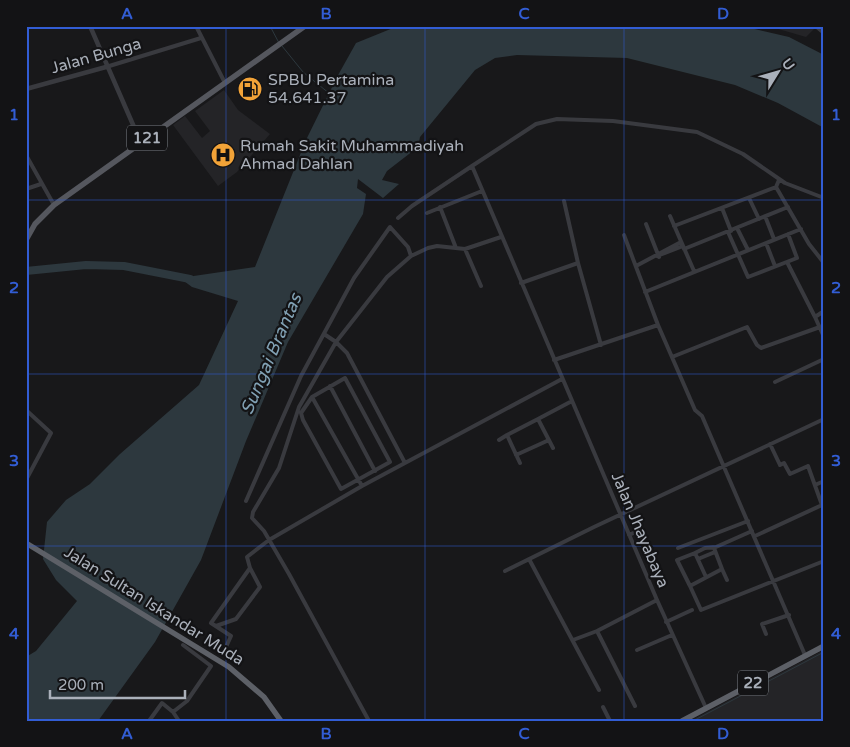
<svg xmlns="http://www.w3.org/2000/svg" width="850" height="747" font-family="'Varela Round',sans-serif">
<style>
.built{fill:#242427}
.water{fill:#2d383e}
.lines{fill:none;stroke-linecap:round;stroke-linejoin:round}
.stream{stroke:#2d383e;stroke-width:1}
.river{stroke:#2d383e;stroke-width:8}
.minor{stroke:#393a3f;stroke-width:4}
.tertiary{stroke:#393a3f;stroke-width:4.5}
.primary{stroke:#55575e;stroke-width:5.5}
.trunk{stroke:#5d6067;stroke-width:5.5}
.grid{fill:none;stroke:#325dd4;stroke-width:1;stroke-opacity:0.55}
.labels{text-anchor:middle;dominant-baseline:central;stroke-width:4.5;stroke-linejoin:round;paint-order:stroke}
.shield{fill:#131315;stroke:#7d8188;stroke-width:1}
.shield-label{font-size:15px;font-weight:bold;fill:#aab0ba}
.street-label{font-size:16px;fill:#aab0ba;stroke:#131315}
.poi-label{font-size:16px;fill:#aab0ba;stroke:#131315;text-anchor:start}
.water-label{font-size:18px;font-style:italic;fill:#81a1b4;stroke:#131315}
.neatline{fill:none;stroke:#325dd4;stroke-width:2}
.grid-label{font-size:16px;text-anchor:middle;font-weight:bold;fill:#325dd4}
</style>
<rect width="100%" height="100%" fill="#18181a"/>
<path class="built" d="M768,26H817L806,37Z
M224,90L238,110L270,134L237,172L218,186L173,125L185,116L202,138L210,131L195,111Z
M824,650V721H690Z"/>
<path class="water" d="M398,26H742L789,37L824,55V128L778,103L735,85L627,58L517,55L495,58L475,70L420,137L418,147L387,171L382,180L399,184L383,198L358,179L357,188L366,194L363,214L288,342L246,441L201,560L155,642L98,721H26V657L36,651L77,601L56,580L43,559L47,522L66,500L90,484L120,454L199,385L238,301L192,287L180,278L255,267L306,140L337,77L356,43Z"/>
<g class="lines">
<path class="stream" d="M270,26L279,43
M282,46L303,72L330,94
M693,721L824,652"/>
<path class="river" d="M26,271L86,265L124,266L190,279"/>
<path class="minor" d="M196,26L225,83
M818,28L824,33
M106,67L201,38
M26,155L54,205
M776,187L809,244L824,263
M26,189L41,184
M749,198L759,219
M440,207L456,248
M722,208L731,231
M427,213L482,191
M670,216L694,271
M765,216L774,239
M398,218L412,206L472,166
M646,224L659,257
M674,226L776,187L779,180
M737,228L748,250
M728,232L748,277L797,258L788,234
M624,235L658,325L695,410L702,416L805,655
M766,243L775,266
M465,249L481,286
M684,249L788,207
M657,256L683,246
M787,262L815,317
M578,263L601,345
M636,266L681,242
M521,283L578,263L564,201
M645,292L801,229
M824,311L815,317L824,337
M324,334L336,342L347,353L405,463
M672,357L747,327L757,345L761,348L820,327
M554,360L658,325
M345,378L390,462L341,489L303,420L301,413L312,397Z
M775,382L824,359
M330,386L375,471
M312,397L362,486
M26,410L51,433L26,480
M538,419L572,401
M499,440L507,435
M516,455L549,440
M520,463L507,435L538,419L553,448
M815,485L824,481
M246,501L301,376L354,278L390,227L408,247L411,256
M629,535L642,529
M755,536L822,505L808,466L790,474L784,463L780,465L770,444
M678,548L748,521
M695,553L705,548L716,547L752,531
M529,559L599,690
M698,559L715,552
M722,569L727,580
M505,571L594,527L824,419
M706,577L695,553L677,560L690,586L722,569L714,548
M690,586L701,610L824,561
M666,622L692,610
M216,626L236,619L260,587L250,568
M597,631L635,706
M766,634L762,624L789,615
M573,640L597,631L657,600
M226,647L231,636L211,623L250,568L247,557L269,540L362,486L562,379
M637,650L672,635
M603,707L610,721
M706,708L657,600L472,166L536,124L557,119L613,121L697,132L743,154L785,183L824,198
M173,712L187,701L211,666L183,645
M149,721L162,703L173,712L179,721
M369,721L289,574L264,531L252,518L253,512L279,468L299,407L336,342L387,277L411,256L428,248L437,246L465,249L501,237"/>
<path class="tertiary" d="M90,26L141,143
M26,89L106,67"/>
<path class="primary" d="M26,240L35,224L54,205L305,26"/>
<path class="trunk" d="M26,543L229,667L264,697L281,721
M682,721L824,646"/>
</g>
<path class="grid" d="M226,26V721M425,26V721M624,26V721M26,200H824M26,374H824M26,546H824"/>
<defs>
<symbol id="fuel-disc" viewBox="-11 -11 22 22"><circle r="9.5" fill="#f2a338" stroke="#131315"/><path d="M-5.5-6h7V0h2V4h1.3V-2.5L3-4.5l.8-.8L6-3V5H2.5V1h-1V6h-7ZM-4.2-4.7v3.2H.2V-4.7Z" fill="#111"/></symbol>
<symbol id="hospital-disc" viewBox="-11 -11 22 22"><circle r="9.5" fill="#f2a338" stroke="#131315"/><path d="M-5-5h3v3.5h4V-5h3V5h-3V1.5h-4V5h-3Z" fill="#111"/></symbol>
</defs>
<g fill-rule="evenodd">
<use href="#fuel-disc" x="236" y="75" width="28" height="28"/>
<use href="#hospital-disc" x="209" y="141" width="28" height="28"/>
</g>
<g class="labels">
<g class="shield">
<rect x="127" y="125.5" width="40" height="25" rx="4"/>
<rect x="738" y="670.5" width="30" height="25" rx="4"/>
</g>
<g class="shield-label">
<text x="147" y="138">121</text>
<text x="753" y="683">22</text>
</g>
<g class="street-label">
<text transform="translate(96 56) rotate(-16)">Jalan Bunga</text>
<text transform="translate(640 530) rotate(67)">Jalan Jhayabaya</text>
<text transform="translate(154 606) rotate(32)">Jalan Sultan Iskandar Muda</text>
</g>
<g class="poi-label">
<text x="268" y="80">SPBU Pertamina<tspan x="268" dy="18">54.641.37</tspan></text>
<text x="240" y="146">Rumah Sakit Muhammadiyah<tspan x="240" dy="18">Ahmad Dahlan</tspan></text>
</g>
<g class="water-label">
<text transform="translate(271 354) rotate(-67)">Sungai Brantas</text>
</g>
</g>
<rect width="850" height="747" fill="none" stroke="#131315" stroke-width="55"/>
<g transform="translate(778 72) rotate(53)" stroke="#131315" stroke-width="4" paint-order="stroke">
<path d="M0-4L9 19L0 12L-9 19Z" fill="#aab0ba"/>
<text y="-8" font-size="14" font-weight="bold" text-anchor="middle" fill="#aab0ba">U</text>
</g>
<path d="M50 690v8h135v-8" fill="none" stroke="#aab0ba" stroke-width="2.5"/>
<text x="58" y="690" font-size="15" fill="#aab0ba" stroke="#131315" stroke-width="4" paint-order="stroke">200 m</text>
<rect x="28" y="28" width="794" height="692" class="neatline"/>
<g class="grid-label">
<text x="127" y="19">A</text>
<text x="326" y="19">B</text>
<text x="524" y="19">C</text>
<text x="723" y="19">D</text>
<text x="14" y="120">1</text>
<text x="836" y="120">1</text>
<text x="14" y="293">2</text>
<text x="836" y="293">2</text>
<text x="14" y="466">3</text>
<text x="836" y="466">3</text>
<text x="14" y="639">4</text>
<text x="836" y="639">4</text>
<text x="127" y="739">A</text>
<text x="326" y="739">B</text>
<text x="524" y="739">C</text>
<text x="723" y="739">D</text>
</g>
</svg>
